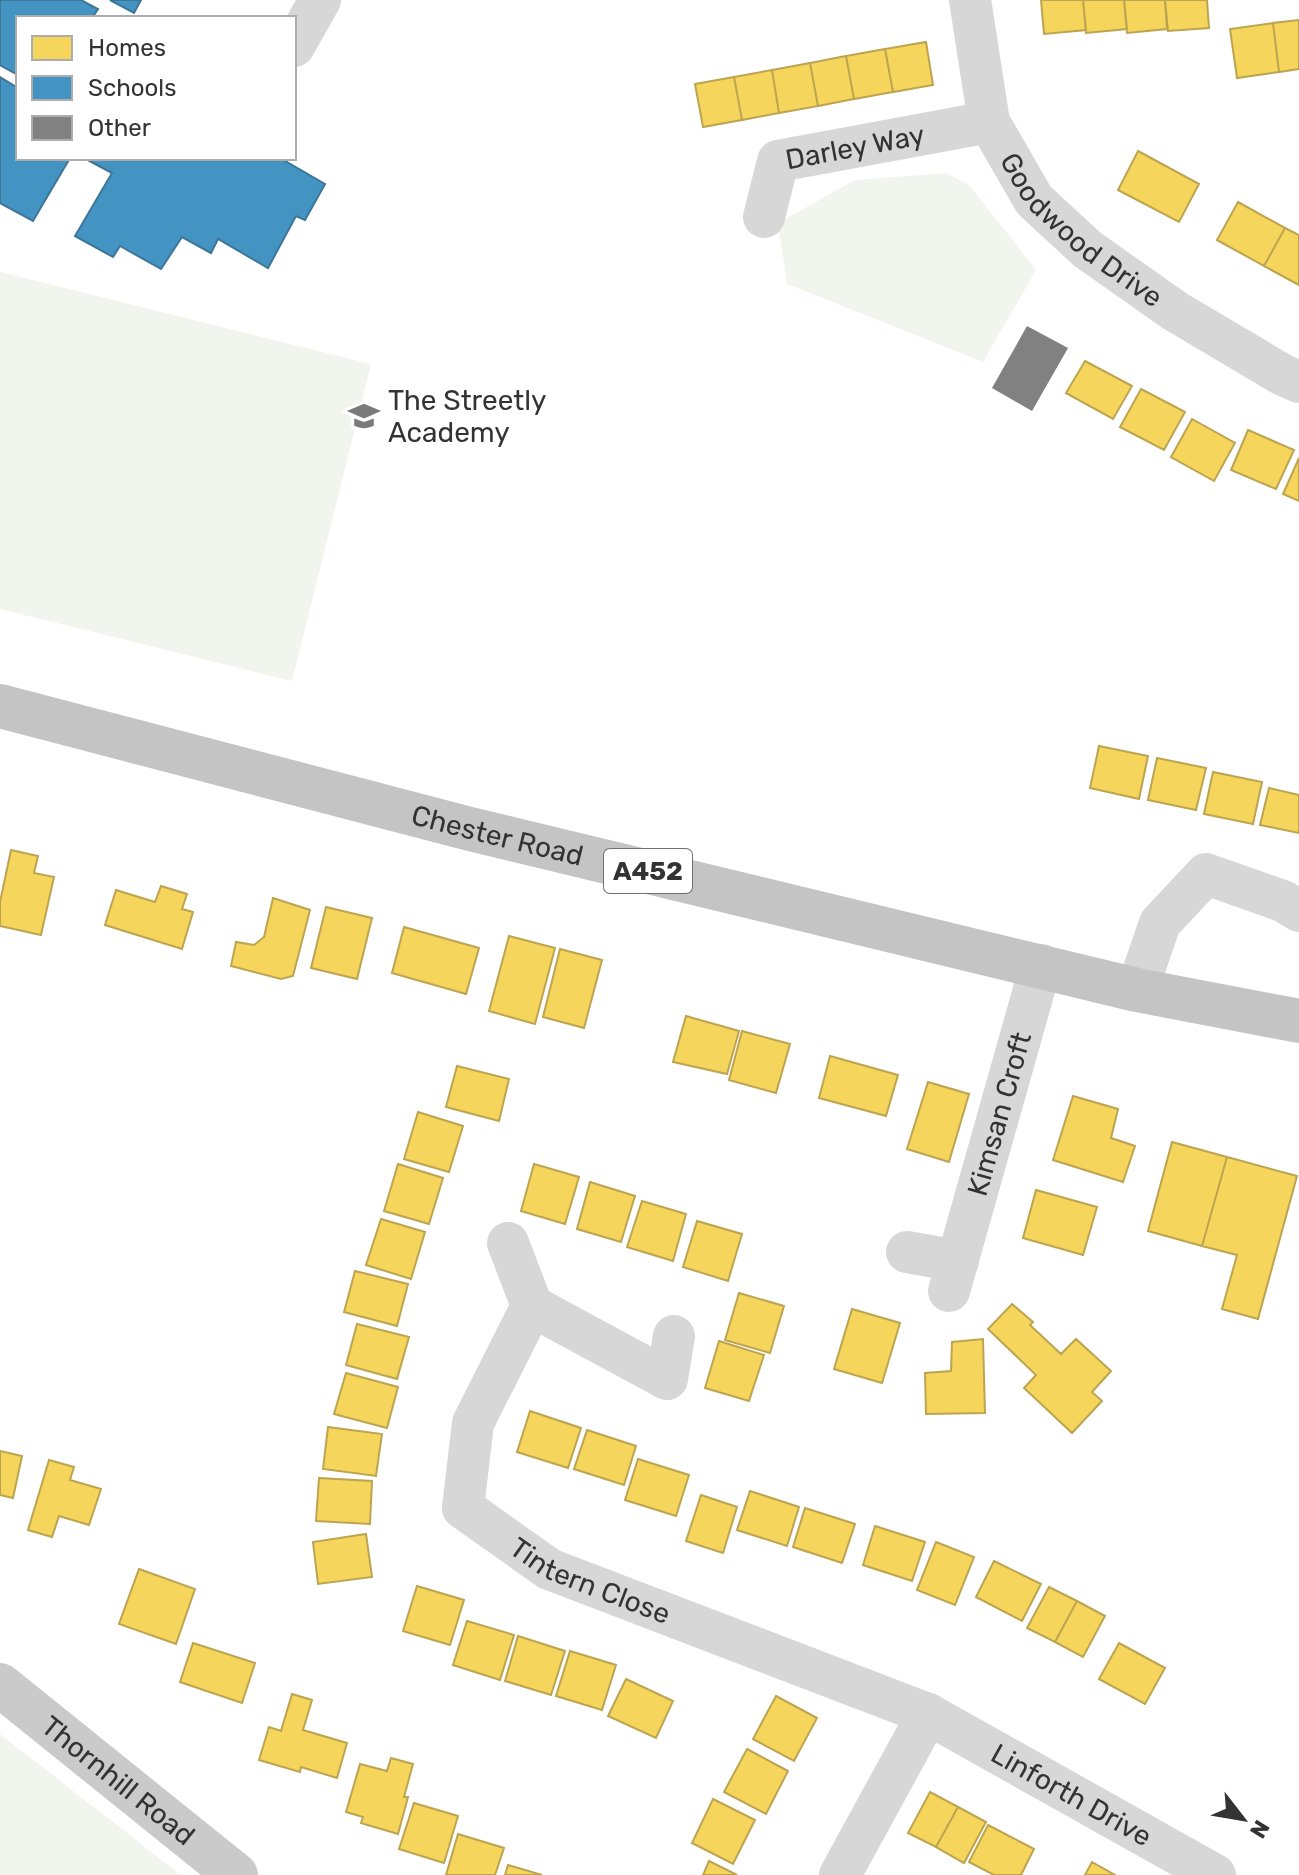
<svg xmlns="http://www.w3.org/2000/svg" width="1299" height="1875" font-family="Rubik,sans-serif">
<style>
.green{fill:#f1f5ed}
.homes{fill:#f6d55c;stroke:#bca450;stroke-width:2}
.schools{fill:#4393c3;stroke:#3e7698;stroke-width:2}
.building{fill:#818181}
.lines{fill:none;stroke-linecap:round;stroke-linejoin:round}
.minor{stroke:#d7d7d7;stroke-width:42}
.major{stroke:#cacaca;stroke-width:44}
.highway{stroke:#c4c4c4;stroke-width:44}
.labels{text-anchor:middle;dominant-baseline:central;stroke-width:8;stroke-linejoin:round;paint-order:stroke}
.shield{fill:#fff;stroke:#707070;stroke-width:2}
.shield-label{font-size:26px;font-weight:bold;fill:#333}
.street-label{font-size:28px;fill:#333;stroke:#fff}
.poi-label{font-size:28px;fill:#333;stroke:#fff;text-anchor:start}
</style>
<rect width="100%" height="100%" fill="#fff"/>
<path class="green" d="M947,173L970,186L1036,270L983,362L787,284L778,223L855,180Z
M0,272L371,364L292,681L0,609Z
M0,1734L181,1875H0Z"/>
<path class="homes" d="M1041,0H1083L1086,30L1044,34Z
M1083,0H1124L1127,29L1086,33Z
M1124,0H1165L1167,29L1127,33Z
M1165,0H1207L1209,28L1168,31Z
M1299,20V69L1279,72L1273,23Z
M1273,23L1279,72L1237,78L1230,29Z
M926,42L933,85L893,92L885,49Z
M885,49L893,92L854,99L846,56Z
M846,56L854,99L818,106L810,63Z
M810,63L818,106L779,113L772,70Z
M772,70L779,113L742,120L734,77Z
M734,77L742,120L703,127L695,84Z
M1138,151L1199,184L1179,222L1118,190Z
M1238,202L1285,228L1264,266L1217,240Z
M1285,228L1299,235V285L1264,266Z
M1085,361L1132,386L1113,419L1066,393Z
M1141,389L1185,412L1164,450L1120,427Z
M1192,419L1235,443L1214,481L1171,457Z
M1248,430L1294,450L1276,489L1231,470Z
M1299,458V501L1283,494Z
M1099,746L1148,756L1139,799L1090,788Z
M1157,758L1206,768L1196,810L1148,800Z
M1213,772L1262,782L1253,824L1204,814Z
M1269,788L1299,795V833L1260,825Z
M11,850L38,856L34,873L54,877L41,935L0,926V902Z
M161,886L187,894L182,909L193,912L182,949L105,925L116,890L155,902Z
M273,898L310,910L293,976L281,979L231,966L236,942L254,945L264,937Z
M326,907L372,918L357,979L311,968Z
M404,927L479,948L466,994L392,973Z
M509,936L555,948L535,1024L489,1011Z
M560,949L602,960L584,1028L543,1017Z
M686,1016L739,1031L727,1074L673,1062Z
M742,1031L790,1044L776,1093L729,1080Z
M830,1056L898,1075L886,1116L819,1098Z
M457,1066L509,1079L499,1121L446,1107Z
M928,1082L969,1094L949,1162L907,1149Z
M1073,1096L1118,1109L1111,1138L1135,1146L1123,1182L1053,1160Z
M418,1112L463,1126L449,1172L404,1159Z
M1172,1142L1227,1157L1202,1246L1148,1231Z
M1227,1157L1297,1176L1258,1319L1222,1309L1237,1255L1202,1246Z
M398,1164L443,1178L429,1224L384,1211Z
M534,1164L579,1177L565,1224L521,1211Z
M590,1182L635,1196L621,1242L577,1229Z
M1036,1190L1097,1207L1083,1255L1023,1238Z
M642,1201L686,1214L673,1261L627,1247Z
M381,1219L425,1232L411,1279L366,1265Z
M697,1221L742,1234L728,1281L683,1267Z
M355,1271L408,1284L397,1326L344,1312Z
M739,1293L784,1306L770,1353L725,1340Z
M1012,1304L1033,1322L1030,1325L1061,1354L1076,1339L1111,1371L1092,1392L1102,1401L1072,1433L1024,1388L1036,1375L988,1329Z
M852,1309L900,1323L882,1383L834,1369Z
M357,1324L409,1337L397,1379L346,1365Z
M983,1339L985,1413L926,1414L925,1373L951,1371L952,1342Z
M719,1341L764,1355L749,1401L705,1388Z
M346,1373L398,1387L387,1428L334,1414Z
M530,1411L581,1428L568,1468L517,1452Z
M328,1427L382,1434L376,1476L323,1469Z
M587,1430L636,1446L624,1485L574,1469Z
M0,1451L22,1456L13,1498L0,1495Z
M638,1459L689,1475L676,1516L625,1500Z
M49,1460L74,1467L70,1480L101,1489L89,1525L59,1516L52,1537L28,1530Z
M319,1478L372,1481L370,1524L316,1521Z
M750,1491L799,1507L787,1546L737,1530Z
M701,1495L737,1507L723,1553L686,1541Z
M805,1508L855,1524L842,1563L793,1547Z
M875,1526L925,1542L912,1581L863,1565Z
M366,1534L372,1577L318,1584L313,1542Z
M936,1542L974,1557L955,1605L917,1590Z
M994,1561L1041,1584L1022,1621L976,1597Z
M139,1569L195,1589L176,1644L119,1624Z
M417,1586L464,1600L450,1645L403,1631Z
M1049,1587L1077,1601L1055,1642L1027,1628Z
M1077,1601L1105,1616L1083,1657L1055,1642Z
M467,1621L514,1635L500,1680L453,1665Z
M518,1636L565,1651L551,1695L505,1681Z
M193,1643L255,1663L242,1703L180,1682Z
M1119,1643L1165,1668L1145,1704L1099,1679Z
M570,1651L616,1665L602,1710L556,1696Z
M626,1679L673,1701L656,1738L608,1716Z
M292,1694L312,1700L303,1730L347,1743L337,1778L301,1767L300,1772L259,1760L269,1727L281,1731Z
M776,1696L817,1718L794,1761L753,1739Z
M747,1749L788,1771L766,1814L724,1792Z
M391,1758L413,1764L404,1797H408L398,1834L361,1823L363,1817L346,1812L360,1764L387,1771Z
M930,1792L958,1807L936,1847L908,1833Z
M713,1799L755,1820L733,1864L692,1843Z
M414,1803L458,1816L444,1863L399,1849Z
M958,1807L986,1822L964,1863L936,1847Z
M988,1825L1034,1849L1021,1875H994L969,1862Z
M458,1834L504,1848L495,1875H446Z
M709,1861L737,1875H703Z
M1092,1862L1115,1875H1085Z
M508,1865L542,1875H505Z"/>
<path class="schools" d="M0,0H81L98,9L92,18H18V75L0,65Z
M110,0H141L134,13Z
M0,77L18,88V158H70L33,221L0,203Z
M84,158H280L325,184L305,220L296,216L268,268L218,239L211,253L182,237L161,269L120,246L113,257L75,236L112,173Z"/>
<path class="building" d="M1027,326L1068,348L1032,411L992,388Z"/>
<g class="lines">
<g class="minor">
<path id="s1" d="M970,0L989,122L1034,200L1087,249L1175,311L1283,375L1299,382"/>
<path d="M294,46L320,0"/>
<path id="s2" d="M764,217L778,161L989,122"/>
<path d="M1137,990L1160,923L1206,874L1283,901L1299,911"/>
<path id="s3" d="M508,1243L532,1306L473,1423L463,1508L549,1569L928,1714L1215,1875"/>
<path d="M907,1252L958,1261"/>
<path id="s4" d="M949,1291L1041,965"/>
<path d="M532,1306L667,1379L674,1336"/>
<path d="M840,1875L928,1714"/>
</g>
<path class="major" id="s5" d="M0,1685L236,1875"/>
<path class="highway" id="s6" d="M0,706L470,829L1137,990L1299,1021"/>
</g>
<defs>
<symbol id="school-bare" viewBox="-9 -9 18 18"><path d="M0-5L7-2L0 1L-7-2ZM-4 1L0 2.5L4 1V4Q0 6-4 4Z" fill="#7a7a7a" stroke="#fff" stroke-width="2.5" paint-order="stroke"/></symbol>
</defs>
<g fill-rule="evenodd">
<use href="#school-bare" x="342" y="394" width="44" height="44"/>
</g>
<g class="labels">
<rect class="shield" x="604" y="849" width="88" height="44" rx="6"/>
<g class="shield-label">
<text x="648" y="871">A452</text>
</g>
<g class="street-label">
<text stroke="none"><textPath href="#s2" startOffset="136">Darley Way</textPath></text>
<text stroke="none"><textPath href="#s1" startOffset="268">Goodwood Drive</textPath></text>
<text stroke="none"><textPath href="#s6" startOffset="514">Chester Road</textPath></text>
<text stroke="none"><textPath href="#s4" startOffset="184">Kimsan Croft</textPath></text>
<text stroke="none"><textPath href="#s3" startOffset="432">Tintern Close</textPath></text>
<text stroke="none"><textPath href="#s5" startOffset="152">Thornhill Road</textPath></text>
<text stroke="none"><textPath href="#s3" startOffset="960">Linforth Drive</textPath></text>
</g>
<g class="poi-label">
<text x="388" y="400">The Streetly<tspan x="388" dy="32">Academy</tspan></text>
</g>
</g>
<rect x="16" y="16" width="280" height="144" fill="#ffffff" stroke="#adadad" stroke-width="2"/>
<rect x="32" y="36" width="40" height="24" fill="#f6d55c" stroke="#adadad" stroke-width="2"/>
<text x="88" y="56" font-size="24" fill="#333333">Homes</text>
<rect x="32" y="76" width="40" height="24" fill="#4393c3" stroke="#adadad" stroke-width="2"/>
<text x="88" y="96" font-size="24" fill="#333333">Schools</text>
<rect x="32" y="116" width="40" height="24" fill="#818181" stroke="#adadad" stroke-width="2"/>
<text x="88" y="136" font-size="24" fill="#333333">Other</text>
<g transform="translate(1243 1819) rotate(121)" stroke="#ffffff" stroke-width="6" paint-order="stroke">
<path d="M0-6L14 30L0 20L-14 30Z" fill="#333333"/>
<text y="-12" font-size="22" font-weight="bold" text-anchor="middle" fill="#333333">N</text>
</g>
</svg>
